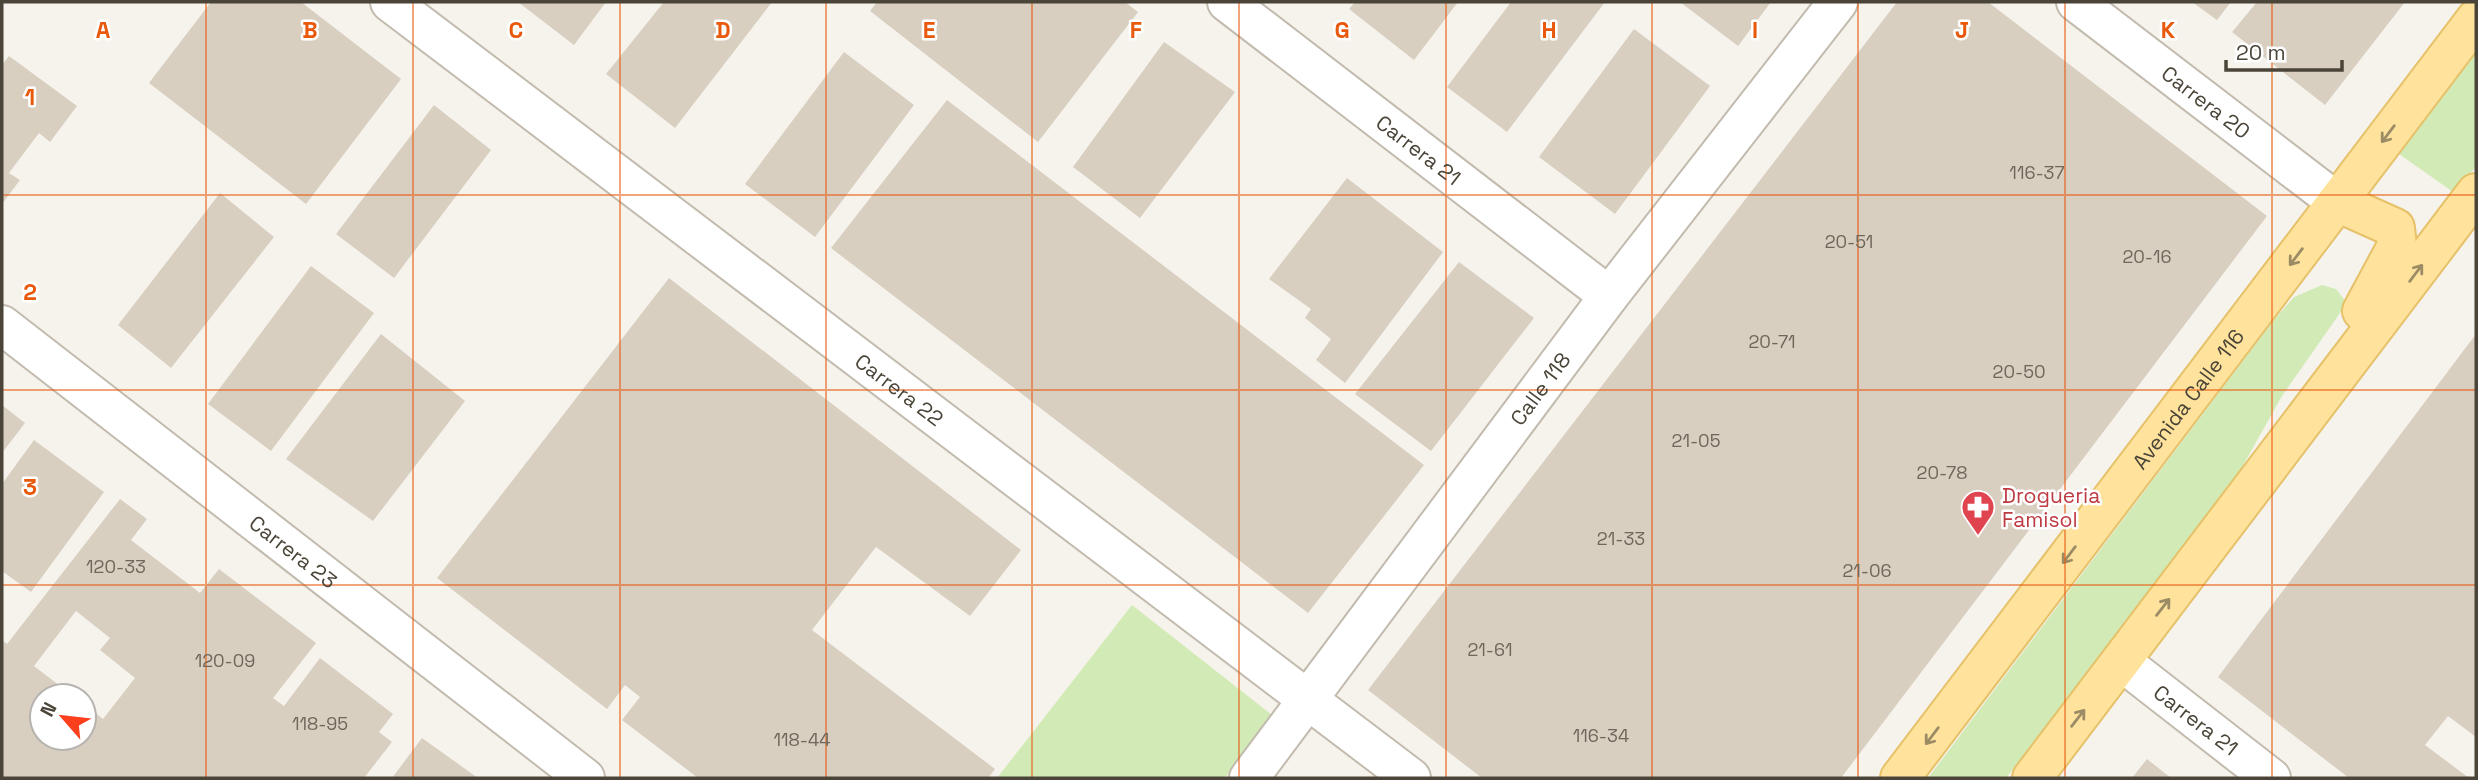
<svg xmlns="http://www.w3.org/2000/svg" width="2478" height="780" font-family="'Space Grotesk',sans-serif">
<style>
.green{fill:#d2eab5}
.building{fill:#d8cfc1;fill-rule:evenodd}
.lines{fill:none;stroke-linecap:round;stroke-linejoin:round}
.minor-casing{stroke:#c2bbae;stroke-width:42}
.primary-casing{stroke:#e6c16a;stroke-width:42}
.minor{stroke:#fff;stroke-width:38}
.primary{stroke:#ffe39c;stroke-width:38}
.oneway{stroke:#9c8c66}
.grid{fill:none;stroke:#e8590c;stroke-width:2;stroke-opacity:0.55}
.labels{text-anchor:middle;dominant-baseline:central;stroke-width:5;stroke-linejoin:round;paint-order:stroke}
.number-label{font-size:18px;fill:#6e675b}
.street-label{font-size:21px;fill:#4b4439;stroke:#fff}
.health-label{font-size:21px;fill:#be3a42;stroke:#fff;text-anchor:start}
.grid-label{font-size:23px;text-anchor:middle;font-weight:bold;fill:#e8590c;stroke:#fff;stroke-width:5;stroke-linejoin:round;paint-order:stroke}
</style>
<rect width="100%" height="100%" fill="#f6f3ec"/>
<path class="green" d="M2476,53V166L2456,194L2399,154Z
M2322,285L2336,289L2347,303L2282,396L2236,478L2102,658L2006,778H1928L2273,321L2294,297Z
M1132,605L1272,715L1225,778H997Z"/>
<path class="building" d="M211,2H301L401,79L306,204L149,83Z
M518,2H606L574,45Z
M664,2H772L675,128L606,74Z
M877,2H1125L1138,12L1038,142L870,11Z
M1355,2H1458L1414,60L1349,9Z
M1511,2H1605L1507,132L1447,87Z
M1680,2H1771L1738,46Z
M1897,2H1988L2267,216L1841,778H1482L1368,690Z
M2192,2H2231L2217,20Z
M2257,2H2405L2325,105L2232,32Z
M1634,29L1710,86L1615,214L1539,157Z
M1164,42L1235,92L1140,218L1073,167Z
M844,52L914,105L815,237L745,184Z
M9,56L77,106L50,142L39,133L9,173L20,180L2,204V65Z
M947,100L1424,465L1308,613L831,248Z
M434,105L491,150L394,278L336,234Z
M1347,178L1443,252L1345,383L1316,360L1331,339L1305,318L1311,309L1269,279Z
M220,193L274,237L171,368L118,325Z
M1459,262L1534,318L1431,451L1355,394Z
M311,266L374,313L271,451L208,404Z
M669,278L1021,550L970,616L876,547L812,630L995,769L988,778H698L622,720L640,697L625,685L607,709L437,578Z
M381,334L465,401L373,521L286,459Z
M2476,334V737L2448,716L2425,745L2469,778H2349L2218,677Z
M2,405L25,423L2,453Z
M34,440L104,492L31,592L2,571V484Z
M120,499L147,519L131,540L200,593L219,569L316,643L273,698L284,706L320,658L393,714L379,732L392,742L364,778H2V640L7,644ZM76,611L110,638L100,650L135,678L103,719L84,704V738H42V696H73L34,666Z
M422,738L478,778H392Z
M2147,759L2171,778H2132Z"/>
<g class="lines">
<defs>
<g id="minor">
<path id="s1" d="M390,2L1411,778"/>
<path id="s2" d="M1227,2L1609,296"/>
<path id="s3" d="M2076,2L2337,202"/>
<path id="s4" d="M2,325L585,778"/>
<path id="s5" d="M2122,662L2271,778"/>
<path id="s6" d="M1249,778L1609,296L1838,2"/>
</g>
<g id="primary">
<path d="M2337,202L2395,228L2397,246L2362,311"/>
<path id="s7" d="M1900,778L2476,19"/>
<path d="M2032,778L2476,193"/>
</g>
</defs>
<use href="#minor" class="minor-casing"/>
<use href="#primary" class="primary-casing"/>
<use href="#minor" class="minor"/>
<use href="#primary" class="primary"/>
</g>
<defs><path id="oneway-shaft" d="M-6 0H5M1.5-3L5.5 0L1.5 3" fill="none" stroke-width="1.6" stroke-linecap="round" stroke-linejoin="round" transform="scale(1.75)"/></defs>
<g class="oneway">
<use href="#oneway-shaft" transform="translate(2388 134) rotate(127)"/>
<use href="#oneway-shaft" transform="translate(2296 257) rotate(127)"/>
<use href="#oneway-shaft" transform="translate(2416 273) rotate(-53)"/>
<use href="#oneway-shaft" transform="translate(2069 555) rotate(127)"/>
<use href="#oneway-shaft" transform="translate(2163 607) rotate(-52)"/>
<use href="#oneway-shaft" transform="translate(2078 718) rotate(-52)"/>
<use href="#oneway-shaft" transform="translate(1932 736) rotate(127)"/>
</g>
<path class="grid" d="M206,2V778M413,2V778M620,2V778M826,2V778M1032,2V778M1239,2V778M1446,2V778M1652,2V778M1858,2V778M2065,2V778M2272,2V778M2,195H2476M2,390H2476M2,585H2476"/>
<defs>
<symbol id="pharmacy-pin" viewBox="-11 -11 22 30"><path d="M0 17L-7.5 6A9.5 9.5 0 1 1 7.5 6Z" fill="#e0444e" stroke="#fff"/><path d="M-2-6h4v4h4v4h-4v4h-4v-4h-4v-4h4Z" fill="#fff"/></symbol>
</defs>
<g fill-rule="evenodd">
<use href="#pharmacy-pin" x="1959" y="488" width="38" height="52"/>
</g>
<g class="labels">
<g class="number-label">
<text x="2037" y="172">116-37</text>
<text x="1849" y="241">20-51</text>
<text x="2147" y="256">20-16</text>
<text x="1772" y="341">20-71</text>
<text x="2019" y="371">20-50</text>
<text x="1696" y="440">21-05</text>
<text x="1942" y="472">20-78</text>
<text x="1621" y="538">21-33</text>
<text x="116" y="566">120-33</text>
<text x="1867" y="570">21-06</text>
<text x="1490" y="649">21-61</text>
<text x="225" y="660">120-09</text>
<text x="320" y="723">118-95</text>
<text x="1601" y="735">116-34</text>
<text x="802" y="739">118-44</text>
</g>
<g class="street-label">
<text stroke="none"><textPath href="#s3" startOffset="164">Carrera 20</textPath></text>
<text stroke="none"><textPath href="#s2" startOffset="242">Carrera 21</textPath></text>
<text stroke="none"><textPath href="#s6" startOffset="486">Calle 118</textPath></text>
<text stroke="none"><textPath href="#s1" startOffset="640">Carrera 22</textPath></text>
<text stroke="none"><textPath href="#s7" startOffset="476">Avenida Calle 116</textPath></text>
<text stroke="none"><textPath href="#s4" startOffset="369">Carrera 23</textPath></text>
<text stroke="none"><textPath href="#s5" startOffset="94">Carrera 21</textPath></text>
</g>
<g class="health-label">
<text x="2002" y="495">Drogueria<tspan x="2002" dy="24">Famisol</tspan></text>
</g>
</g>
<g class="grid-label">
<text x="103" y="38">A</text>
<text x="310" y="38">B</text>
<text x="516" y="38">C</text>
<text x="723" y="38">D</text>
<text x="929" y="38">E</text>
<text x="1136" y="38">F</text>
<text x="1342" y="38">G</text>
<text x="1549" y="38">H</text>
<text x="1755" y="38">I</text>
<text x="1962" y="38">J</text>
<text x="2168" y="38">K</text>
<text x="30" y="105">1</text>
<text x="30" y="300">2</text>
<text x="30" y="495">3</text>
</g>
<rect width="2478" height="780" fill="none" stroke="#4b4439" stroke-width="7"/>
<g transform="translate(63 717) rotate(298)"><circle r="33" fill="#ffffff" stroke="#b7b4b0" stroke-width="2"/>
<path d="M0-5L12 26L0 18L-12 26Z" fill="#fc3f1d"/>
<text y="-10" font-size="19" font-weight="bold" text-anchor="middle" fill="#4b4439">N</text>
</g>
<path d="M2226 60v10h116v-10" fill="none" stroke="#4b4439" stroke-width="3.5"/>
<text x="2236" y="60" font-size="21" fill="#4b4439" stroke="#ffffff" stroke-width="5" paint-order="stroke">20 m</text>
</svg>
